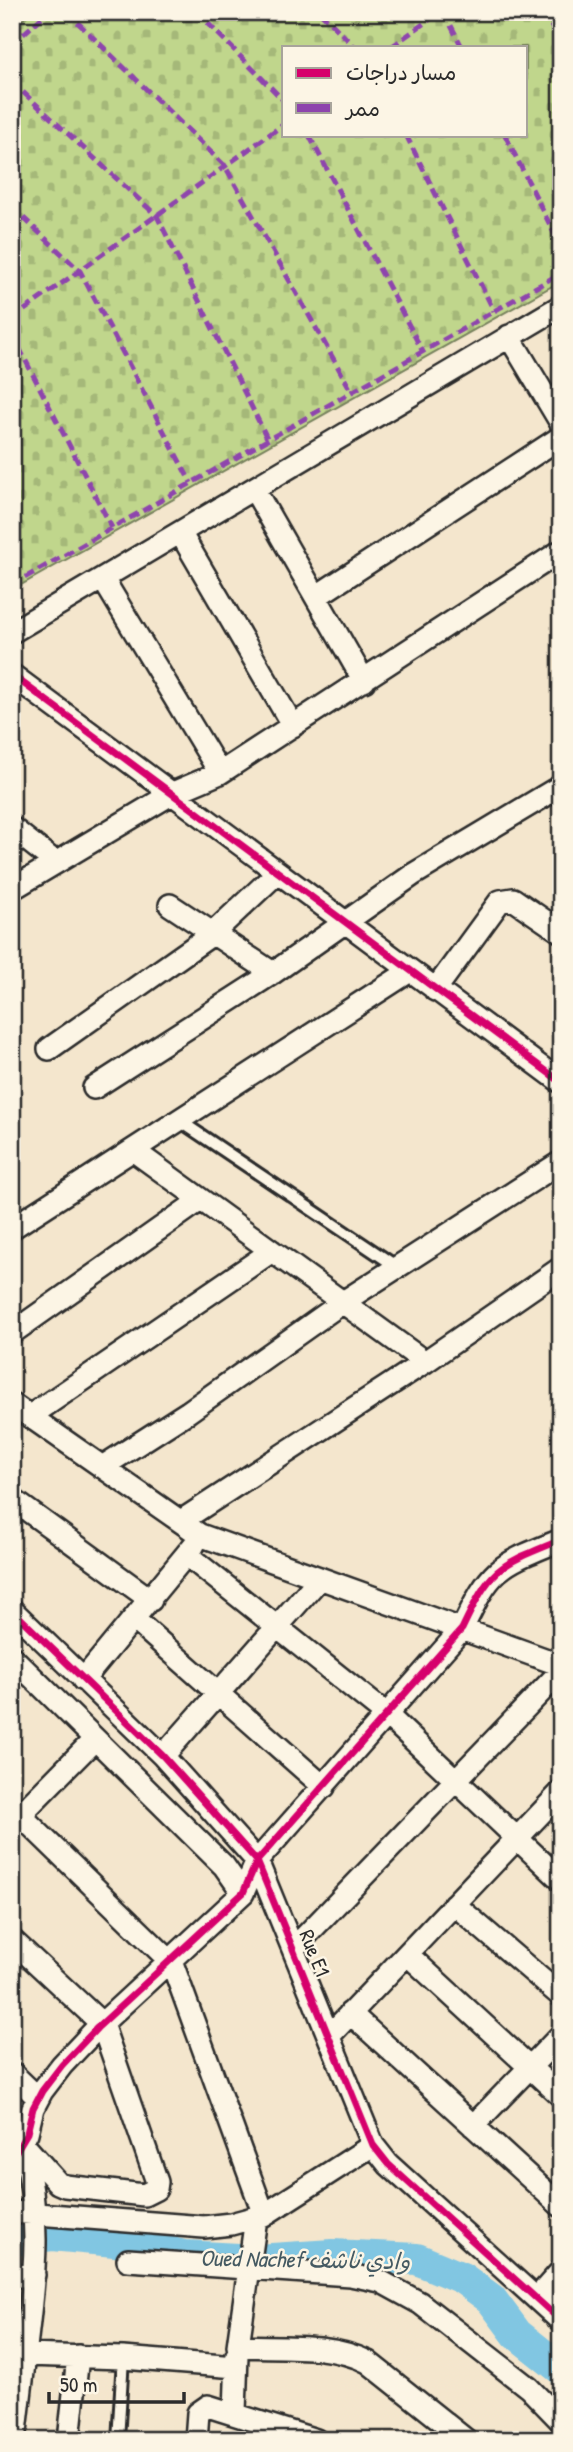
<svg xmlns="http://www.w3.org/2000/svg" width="573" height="2452" font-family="'Patrick Hand','Playpen Sans Arabic',sans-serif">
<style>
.cemetery{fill:url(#cemetery-stones);stroke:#76805c;stroke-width:2;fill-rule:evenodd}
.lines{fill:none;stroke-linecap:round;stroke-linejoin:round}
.river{stroke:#81c6e2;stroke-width:32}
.service-casing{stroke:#2b2b2b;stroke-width:16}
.minor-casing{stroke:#2b2b2b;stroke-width:26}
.service{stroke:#fcf5e5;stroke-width:10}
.minor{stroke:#fcf5e5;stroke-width:21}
.quiet{stroke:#8e44ad;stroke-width:5;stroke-dasharray:10 5;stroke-linecap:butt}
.cycleway-casing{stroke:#fcf5e5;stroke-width:11}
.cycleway{stroke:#d6006c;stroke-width:7}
.labels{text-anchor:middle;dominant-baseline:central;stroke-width:5;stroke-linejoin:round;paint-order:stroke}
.street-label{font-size:21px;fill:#2b2b2b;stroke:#fcf5e5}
.water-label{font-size:23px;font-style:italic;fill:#455a62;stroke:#fcf5e5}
</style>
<defs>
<pattern id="cemetery-stones" width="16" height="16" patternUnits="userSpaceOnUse" patternTransform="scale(1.75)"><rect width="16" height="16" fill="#c0d68c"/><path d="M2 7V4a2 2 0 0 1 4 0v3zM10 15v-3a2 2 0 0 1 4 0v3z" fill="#a5b879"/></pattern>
</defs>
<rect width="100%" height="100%" fill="#f4e6cd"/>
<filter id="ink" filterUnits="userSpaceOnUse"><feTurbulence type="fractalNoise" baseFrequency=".0143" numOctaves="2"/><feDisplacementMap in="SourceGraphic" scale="14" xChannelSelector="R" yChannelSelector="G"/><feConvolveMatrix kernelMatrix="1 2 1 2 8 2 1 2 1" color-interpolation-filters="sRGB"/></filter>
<g filter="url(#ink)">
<path class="cemetery" d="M31,12H561V281L12,590V29ZM284,47H526V135H284Z"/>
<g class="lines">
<path class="river" d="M12,2240L52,2235L125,2242L184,2256L257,2260L332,2255L417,2259L462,2278L491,2299L517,2334L561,2369"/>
<defs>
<path id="service" d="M180,1121L397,1267
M118,2440L123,2358"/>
<path id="minor" d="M509,336L561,423
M254,489L364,681
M181,534L293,726
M103,579L220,773
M317,596L561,437
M12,632L561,306
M12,675L561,1082
M12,828L55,862
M12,889L173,793L220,773L561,551
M170,905L273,973
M435,990L500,901L513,899L561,932
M49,1049L211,935L277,873
M94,1088L273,973L414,874L561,786
M134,1151L425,1362
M12,1228L410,971
M12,1333L199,1201
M12,1404L200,1535L561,1665
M30,1416L272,1251
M102,1467L188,1412L343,1302L561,1162
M12,1499L151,1600
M181,1521L425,1362L561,1268
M187,1555L387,1715L561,1880
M12,1610L163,1756L257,1861L373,2145L388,2164L561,2321
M135,1620L324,1787
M12,1657L224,1866L243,1893
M83,1680L194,1545
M163,1756L320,1578
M12,1807L172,1963L264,2215
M12,1823L95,1739
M454,1904L561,1996
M12,1940L102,2024L157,2182L156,2189L144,2195L65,2186L58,2183L22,2143
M294,1948L561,1671
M407,1954L561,2096
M350,2013L561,2206
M330,2035L561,1792
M12,2073L38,2098
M473,2126L561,2035
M23,2146C43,2221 34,2280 25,2355
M12,2158L27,2133L33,2108L42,2091L62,2065L97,2028L243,1893L257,1861L462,1629C492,1566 497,1566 561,1540
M12,2212L204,2227L231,2224L264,2215L373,2145
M256,2218L238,2346C280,2348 330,2343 368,2362L466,2440
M128,2260L350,2275L380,2281L420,2303L529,2388L561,2421
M12,2276L34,2275
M537,2298L561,2271
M235,2412L237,2355
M15,2440L25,2355L123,2358L236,2367
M69,2440L78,2356
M196,2440L198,2413L208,2406L316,2440"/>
</defs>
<use href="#service" class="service-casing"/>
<use href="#minor" class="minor-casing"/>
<use href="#service" class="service"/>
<use href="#minor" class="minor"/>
<path class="quiet" d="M67,12L225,166L352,392
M197,12L284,101
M320,12L355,47
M444,12L462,47
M544,12L561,44
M12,44L48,12
M391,47L440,12
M12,82L157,216L268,440
M309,135L423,352
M406,135L494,311
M505,135L561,247
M12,207L80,271L191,483
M12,319L284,124
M12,334L112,528
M12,585L561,273"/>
<defs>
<path id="cycleway" d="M12,675L561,1082
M12,1610L163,1756L257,1861L373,2145L388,2164L561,2321
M12,2158L27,2133L33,2108L42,2091L62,2065L97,2028L243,1893L257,1861L462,1629C492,1566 497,1566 561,1540"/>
</defs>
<use href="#cycleway" class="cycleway-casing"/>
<use href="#cycleway" class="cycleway"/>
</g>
</g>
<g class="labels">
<g class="street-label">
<text transform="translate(315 1953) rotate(68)">Rue E1</text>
</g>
<g class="water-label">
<text transform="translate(305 2259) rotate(1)">Oued Nachef وادي ناشف</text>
</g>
</g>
<rect width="573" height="2452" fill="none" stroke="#fcf5e5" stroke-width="42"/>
<rect x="21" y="21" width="531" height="2410" fill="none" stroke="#2b2b2b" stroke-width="2.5" filter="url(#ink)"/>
<rect x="282" y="46" width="245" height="91" fill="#fcf5e5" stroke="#a8a49b" stroke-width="2"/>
<rect x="296" y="68" width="35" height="10" fill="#d6006c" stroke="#a8a49b" stroke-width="2"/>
<text x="346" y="80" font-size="21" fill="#2b2b2b">مسار دراجات</text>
<rect x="296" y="103" width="35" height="10" fill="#8e44ad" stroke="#a8a49b" stroke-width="2"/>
<text x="346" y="116" font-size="21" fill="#2b2b2b">ممر</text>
<path d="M49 2392v10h135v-10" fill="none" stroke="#2b2b2b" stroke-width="3.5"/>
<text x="60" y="2392" font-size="21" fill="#2b2b2b" stroke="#fcf5e5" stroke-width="5" paint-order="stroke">50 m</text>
</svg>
